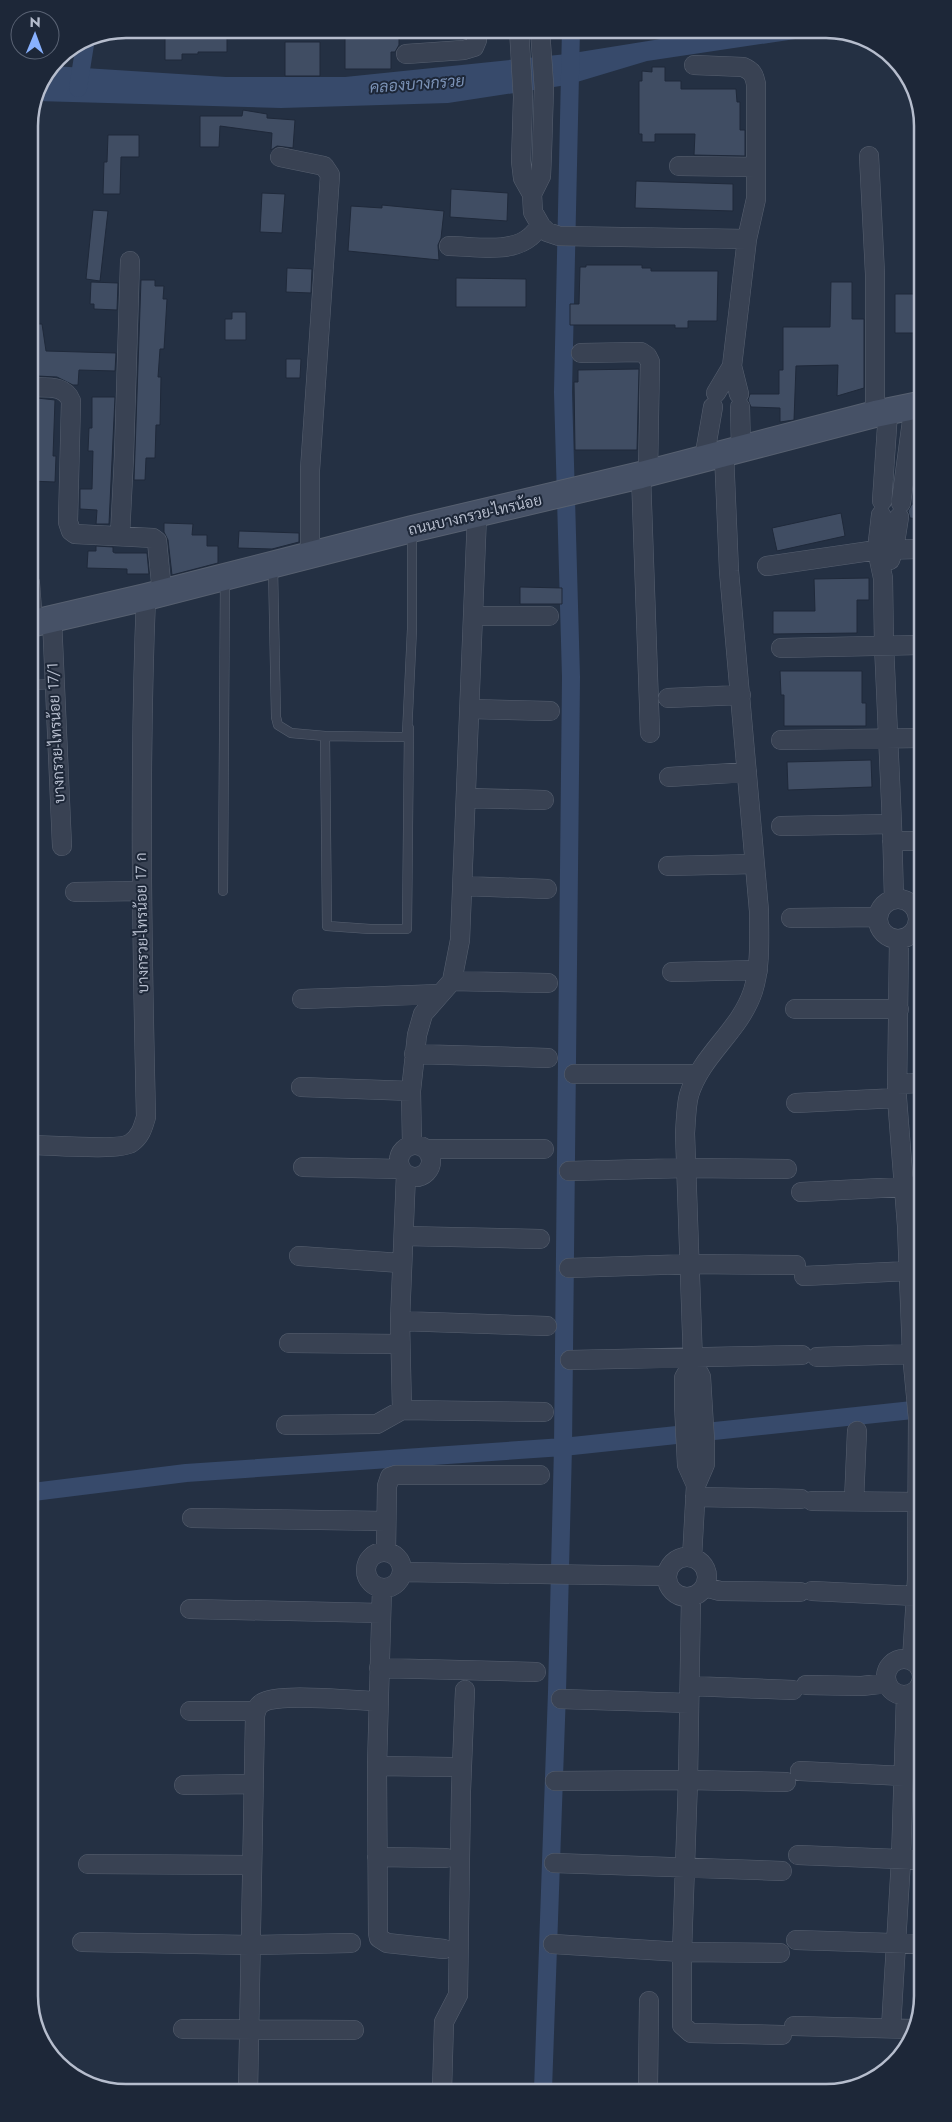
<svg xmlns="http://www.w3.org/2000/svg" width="952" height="2122" font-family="Jost,Sarabun,sans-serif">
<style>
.water{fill:#374a6b}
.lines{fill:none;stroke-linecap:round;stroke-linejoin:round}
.canal{stroke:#374a6b;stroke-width:18}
.building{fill:#404d63;stroke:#1f293a}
.lane-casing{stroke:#576070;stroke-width:10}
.street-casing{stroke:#576070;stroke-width:20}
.secondary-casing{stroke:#576070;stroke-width:28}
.lane{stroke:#394253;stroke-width:9}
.street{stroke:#394253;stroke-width:19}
.secondary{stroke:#465166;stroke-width:26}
.labels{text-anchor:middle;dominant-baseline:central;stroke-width:4;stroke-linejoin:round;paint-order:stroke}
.street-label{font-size:15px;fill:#b6bdcd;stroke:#1d2738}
.water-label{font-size:16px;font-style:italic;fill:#7b92b6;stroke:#1d2738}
.rim{fill:none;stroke:#b6bdcd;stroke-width:2.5}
</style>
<rect width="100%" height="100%" fill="#243043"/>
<path class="water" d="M723,29H833L842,32L647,61L567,85L448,103L281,108L37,101L53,66L226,77H345L567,54Z"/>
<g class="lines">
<path class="canal" d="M78,88L86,38
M33,1492L186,1473L563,1447L922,1409
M543,2090L557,1692L563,1447L571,677L563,392L571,29"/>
</g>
<path class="building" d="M165,29H227V52H198V54H182V60H165Z
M345,29H399V45L395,52H391V69H345Z
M285,42H320V76H285Z
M652,67H665V81H681V89H736L737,102H740V130H745V156L694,155L695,134H655V142H642V134H639V81H642V71L652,72Z
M243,110L267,114V118L295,120L293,148L277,146L271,150L272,133L220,126L219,147H200V116H242Z
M108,135H139V157H121L120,194H103L104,162H107Z
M636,181L733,184V211L635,208Z
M451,189L508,193L507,221L450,217Z
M262,193L285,194L282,233L260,232Z
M382,205L444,211L441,238L438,245L439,260L348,251L351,206L382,208Z
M93,210L108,211L100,281L86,279Z
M586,265H642V268H651V271H718L717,321H688V328H675V325H570V304H579L580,267H586Z
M287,268L312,269L311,293L286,292Z
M456,278L526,279V307H456Z
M141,280H155V286H164L163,299H167L164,349H160L158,377H161L160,425H156L155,458H146L145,480H134Z
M91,282L118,283L117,310L94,309V304H90Z
M831,282H852V319H864V388L837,396L838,365L796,366L794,420L780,422V408L751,407L748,400L750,394H779V370H783V327H830Z
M895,294H919V333H895Z
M232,312H246V340H225V319H232Z
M29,324H42L46,351L116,353L115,371L79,370L78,385H73L57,377L37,376L38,352H30Z
M286,359H301L300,378H286Z
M639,369L637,450H575L574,382H578V370Z
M92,397H115L109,524H96L97,510L80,509V489H92L93,451H88L89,428H92Z
M37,398L55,400L53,456H56L55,482L30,481V401L37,402Z
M912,504L919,505V519L910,518L908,511Z
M841,513L845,536L777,551L772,528Z
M164,523L193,524L192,535H207V546H218V563L172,575L168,540L164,532Z
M239,531L299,533V542L272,549L238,548Z
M96,546L113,547V552L115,553H147L149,574H127V569L87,568L88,551H96Z
M869,578V600H857V633L773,634V611H815L814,579Z
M520,587L562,588V604H520Z
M780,671H862V703H866V726H784V695H781Z
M871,760L872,787L788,790L787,762Z"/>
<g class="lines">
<defs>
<path id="lane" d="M273,568L276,717L278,725L291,733L325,736L327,926L370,929H407L409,728
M30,685L54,684
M325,736L397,737H404L407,734L412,629V532
M223,891L225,579"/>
<path id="street" d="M519,29L523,97L521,161L523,178L532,194L533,212L541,226L547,232L559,236L747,239
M406,54L464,50L474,47L477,40V29
M694,65L743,67C752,71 754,74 756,84V199L747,239L732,366L739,394
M869,156L875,274V414
M280,157L324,166L330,175L310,470V556
M679,166L756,167
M532,194L541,176L542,153L544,87L540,29
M449,246C473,246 510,254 530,237C534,234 537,229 541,226
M581,353L641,352L647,356L650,362L648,473
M30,387C45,388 65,384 71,401L68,522L71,531L75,534L153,538L157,541L162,593
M716,393L732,366
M740,407L741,449
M704,459L713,407
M641,475L650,733
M882,501L888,412
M901,503L914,406
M881,515L877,550L883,578L884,645L892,824L894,899
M120,536L124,456L130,261
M890,560L894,549L899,517
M767,566L877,550L919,549
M30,583L33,623
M474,616H549
M52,619L62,846
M781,648L920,645
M668,698L741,695
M470,709L550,711
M781,740L920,738
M669,777L747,772
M466,798L544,800
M781,826L892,824
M892,841H920
M668,866L755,864
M463,886L547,889
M75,892L141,891
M878 919a20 20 0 1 1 40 0a20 20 0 1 1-40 0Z
M791,918L877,917
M899,939L897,1098L907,1226L912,1354L918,1417L917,1579L912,1660
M672,972L758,970
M452,981L548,983
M302,999L440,994
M795,1009H899
M414,1054L548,1058
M574,1074H698
M897,1084L921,1083
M301,1087L411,1091
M796,1103L897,1098
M412,1144L411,1091L417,1035L423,1014L452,981L460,940L477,515
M399 1161a16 16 0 1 1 32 0a16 16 0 1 1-32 0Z
M32,1145C49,1145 120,1151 131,1143C141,1136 143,1127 146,1117C142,944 139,770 146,597
M427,1149H544
M303,1167L401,1169
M569,1171L686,1168L787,1169
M801,1192L921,1186
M404,1236L540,1239
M299,1256L401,1263
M569,1268L690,1264L796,1265
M804,1276L909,1271
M400,1321L547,1326
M289,1343L400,1344
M817,1357L912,1354
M570,1360L802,1355
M693,1362L684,1378V1404L687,1465L696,1485
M402,1410L544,1412
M286,1425L377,1424L402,1410L400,1321L406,1174
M695,1497L801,1499
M812,1501L919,1502
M854,1501L857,1431
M192,1518L386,1521
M366 1570a18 18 0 1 1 36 0a18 18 0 1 1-36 0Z
M386,1552L387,1486L390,1477L396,1475H540
M667 1577a20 20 0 1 1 40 0a20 20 0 1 1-40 0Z
M692,1558L696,1485L705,1464V1444L701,1377L693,1362L685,1133C686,1121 686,1106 689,1095C701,1055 740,1031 753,991C761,966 759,937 759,911L729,571L724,453
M402,1572L666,1576
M705,1587L720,1591L800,1592
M382,1588L377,1766L378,1933L379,1938L387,1943L444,1949
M812,1591L916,1596
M691,1597L688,1780L682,1952V2025L691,2033L782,2035
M190,1609L381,1613
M886 1677a18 18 0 1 1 36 0a18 18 0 1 1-36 0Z
M379,1668L536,1672
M806,1685L862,1686L887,1683
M690,1686L793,1690
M561,1699L689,1703
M190,1711H256
M904,1762L923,1763
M377,1766L452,1767
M800,1771L904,1776
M555,1781L688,1780L786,1782
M184,1785L253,1784
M798,1855L923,1860
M377,1857L446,1858
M554,1863L782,1871
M88,1864L251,1865
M796,1940L923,1944
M82,1942L250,1945L351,1943
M553,1944L682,1952L780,1953
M794,2026L913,2029
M891,2028L901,1860L906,1695
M183,2029L354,2030
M648,2089L649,2001
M442,2091L444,2022L458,1995L461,1791L465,1690
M248,2092L255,1716C256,1711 257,1706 262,1703C279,1692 355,1701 378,1701"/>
<path id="secondary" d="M30,624L146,597L412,529L641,475L875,414L919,405"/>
</defs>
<use href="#lane" class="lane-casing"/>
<use href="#street" class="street-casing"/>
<use href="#secondary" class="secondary-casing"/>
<use href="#lane" class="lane"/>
<use href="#street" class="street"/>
<use href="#secondary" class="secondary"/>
</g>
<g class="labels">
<g class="street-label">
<text transform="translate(475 515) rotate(-13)">ถนนบางกรวย-ไทรน้อย</text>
<text transform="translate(56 733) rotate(-93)">บางกรวย-ไทรน้อย 17/1</text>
<text transform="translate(142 923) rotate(-91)">บางกรวย-ไทรน้อย 17 ก</text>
</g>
<g class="water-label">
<text transform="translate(417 84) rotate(-4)">คลองบางกรวย</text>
</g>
</g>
<path d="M0 0H952V2122H0ZM126 38H826A88 88 0 0 1 914 126V1996A88 88 0 0 1 826 2084H126A88 88 0 0 1 38 1996V126A88 88 0 0 1 126 38Z" fill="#1d2738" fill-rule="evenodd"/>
<path class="rim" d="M126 38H826A88 88 0 0 1 914 126V1996A88 88 0 0 1 826 2084H126A88 88 0 0 1 38 1996V126A88 88 0 0 1 126 38Z"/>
<g transform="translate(35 35) rotate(1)"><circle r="24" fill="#1d2738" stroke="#5a6374"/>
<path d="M0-4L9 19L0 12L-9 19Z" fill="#88b1ff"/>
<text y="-8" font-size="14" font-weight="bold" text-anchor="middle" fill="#b6bdcd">N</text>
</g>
</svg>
